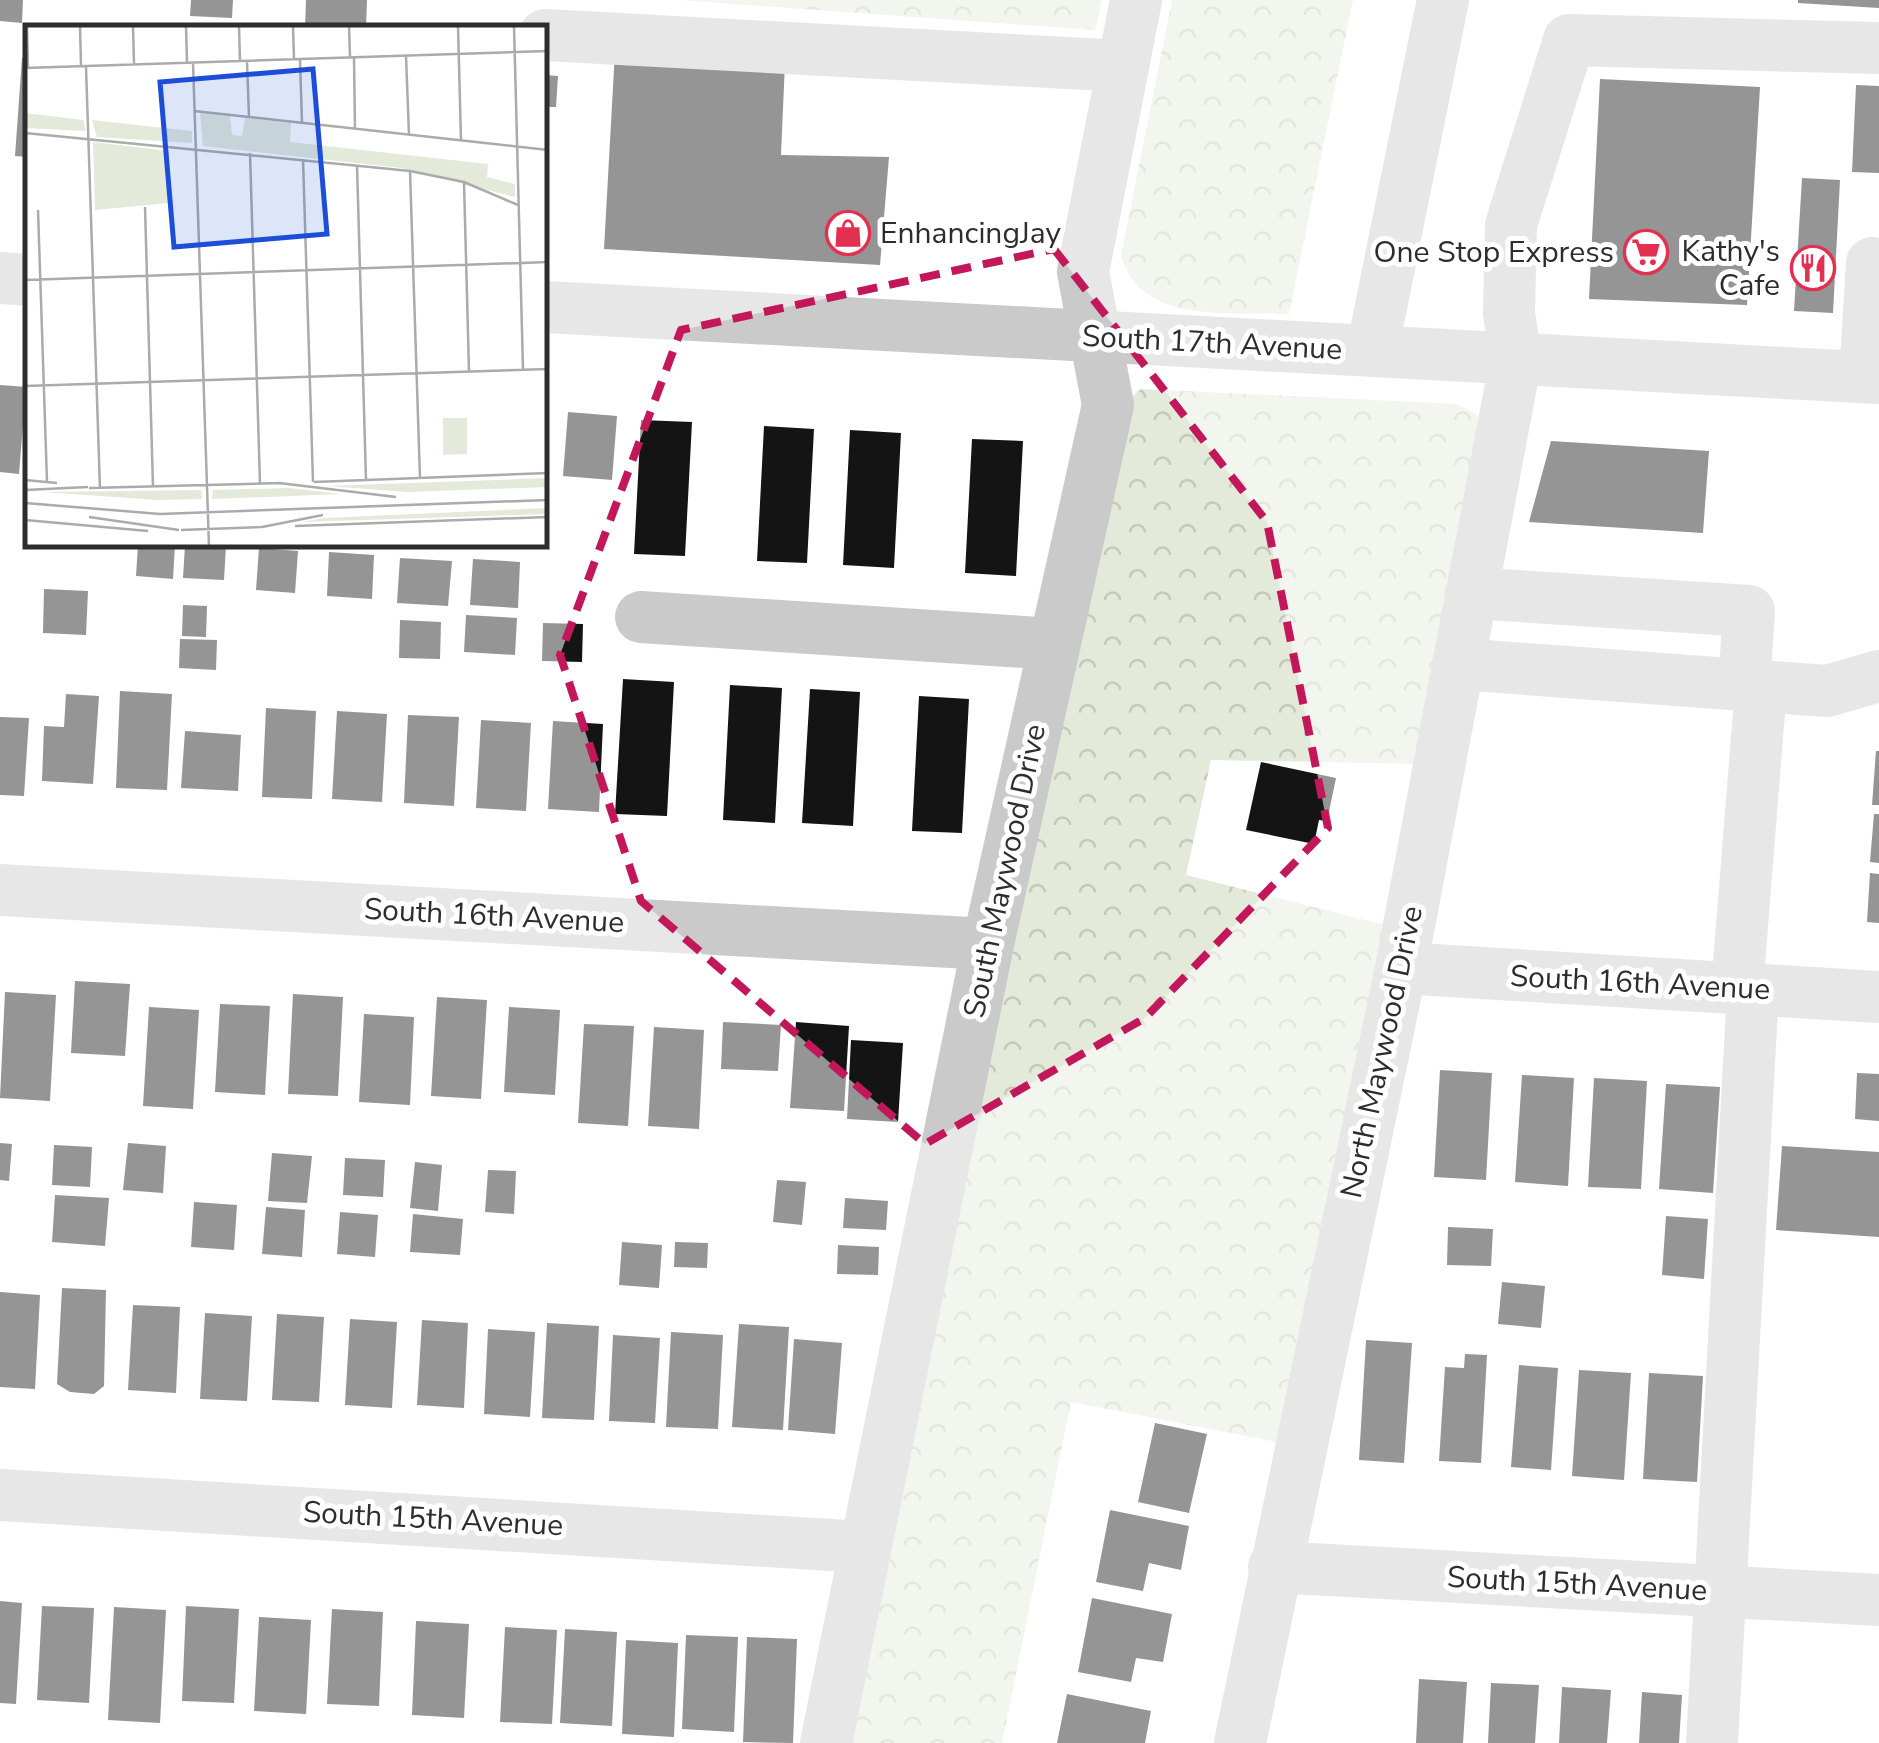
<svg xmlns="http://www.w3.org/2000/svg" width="1879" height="1743" font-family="'Nunito Sans',sans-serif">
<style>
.park{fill:url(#park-crowns)}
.building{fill:#141414}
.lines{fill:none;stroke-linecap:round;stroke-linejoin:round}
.minor{stroke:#cacaca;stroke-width:52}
.marked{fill:none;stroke:#c2185b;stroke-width:8;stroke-dasharray:20 12;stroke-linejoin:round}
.labels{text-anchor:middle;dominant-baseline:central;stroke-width:10;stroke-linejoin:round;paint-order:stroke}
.poi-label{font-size:30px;fill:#2d2d2d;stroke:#fff;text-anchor:end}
.street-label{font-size:30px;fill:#2d2d2d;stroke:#fff}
.inset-road{fill:none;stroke:#ababab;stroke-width:2.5}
.view{fill:#1d4ed8;fill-opacity:0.15;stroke:#1d4ed8;stroke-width:5}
.inset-edge{fill:none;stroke:#2d2d2d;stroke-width:5}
</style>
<defs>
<pattern id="park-crowns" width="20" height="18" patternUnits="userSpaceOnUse" patternTransform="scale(2.5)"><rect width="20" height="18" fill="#e4eada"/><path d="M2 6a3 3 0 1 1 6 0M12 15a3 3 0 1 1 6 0" fill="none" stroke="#c4c9bb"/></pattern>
</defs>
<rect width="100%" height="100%" fill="#fff"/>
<path class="park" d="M679,0H1102L1095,30Z
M1172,0H1353L1289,314C1230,311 1140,326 1121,255Z
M1141,389L1457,404L1488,421L1423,764L1211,760L1186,875L1389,926L1282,1443L1071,1402L1002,1743H847L1126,401Z"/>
<path class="building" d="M0,0H23L22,23L0,21Z
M191,0H233L232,18L190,16Z
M306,0H367L366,28H305Z
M1798,0H1879V8L1798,3Z
M615,51L785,62L781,155L889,157L880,265L604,249Z
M22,58H28V157L15,156Z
M545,75L558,76L556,107H545Z
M1600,79L1760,87L1747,305L1589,299Z
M1856,85L1879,86V173L1852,172Z
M1802,178L1840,180L1833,313L1794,311Z
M0,385L26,387L19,474L0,472Z
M568,412L617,416L612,480L563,476Z
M641,420L692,422L685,556L634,554Z
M764,426L814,429L807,563L757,561Z
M850,430L901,433L894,568L843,565Z
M972,439L1023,441L1016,576L965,573Z
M1551,441L1709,451L1703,533L1529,522Z
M138,545H175L173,579L136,576Z
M185,545H226L224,580L183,578Z
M259,548L298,551L295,593L256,590Z
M329,552L374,555L372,599L327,596Z
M400,558L452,561L448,606L397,603Z
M473,559L520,562L518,608L470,605Z
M44,589L88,591L86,635L43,633Z
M183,605L207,606L206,637L182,636Z
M466,615L517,618L515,655L464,652Z
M400,620L441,622L440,659L399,658Z
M543,623L583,624L582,662L542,661Z
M180,639L217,640L216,670L179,668Z
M623,679L674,682L667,816L615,814Z
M730,685L782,688L775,823L723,820Z
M810,689L860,692L853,826L802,823Z
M120,691L172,694L167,790L116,788Z
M66,694L99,696L93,784L42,781L44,726L64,727Z
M919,696L969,699L962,833L912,831Z
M266,708L316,711L312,799L262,797Z
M337,711L387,714L382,802L332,799Z
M408,715L459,717L454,806L404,803Z
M0,717L29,718L24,796L0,795Z
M481,720L531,723L526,811L476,808Z
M553,721L603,724L599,812L548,809Z
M185,731L241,735L238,791L181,788Z
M1876,751H1879V805H1872Z
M1261,762L1336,778L1327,821L1319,820L1314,844L1246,830Z
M1874,814H1879V863L1870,862Z
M1870,873L1879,874V923L1867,922Z
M75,981L130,984L125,1056L71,1053Z
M5,992L56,995L50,1101L0,1098Z
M293,994L343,997L338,1096L288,1094Z
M437,997L487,1000L481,1099L431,1096Z
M220,1004L270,1006L265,1095L215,1092Z
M149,1007L199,1010L193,1109L143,1106Z
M509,1007L560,1010L555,1095L504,1092Z
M364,1014L414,1017L410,1105L359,1102Z
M723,1022L781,1025L778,1071L721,1069Z
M796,1022L849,1026L844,1111L790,1108Z
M584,1024L634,1026L628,1126L578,1123Z
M654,1027L704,1030L699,1129L648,1126Z
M851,1040L903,1043L898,1122L847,1119Z
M1440,1070L1492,1073L1486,1180L1434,1177Z
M1857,1073L1879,1074V1121L1855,1119Z
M1522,1075L1574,1078L1568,1186L1515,1182Z
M1594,1078L1647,1081L1641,1189L1588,1187Z
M1666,1084L1720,1087L1713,1193L1659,1189Z
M0,1143L12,1144L9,1181L0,1180Z
M128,1143L166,1146L163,1193L123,1190Z
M54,1145L92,1147L90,1187L52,1185Z
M1782,1146L1879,1152V1237L1776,1230Z
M272,1153L312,1156L307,1203L268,1201Z
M345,1158L385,1160L383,1197L343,1195Z
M415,1162L442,1165L438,1211L410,1208Z
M488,1170L516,1171L514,1214L485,1212Z
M777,1180L806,1182L802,1225L773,1222Z
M55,1195L109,1198L105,1246L52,1242Z
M845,1198L888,1201L886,1230L843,1228Z
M194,1202L237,1205L234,1250L191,1247Z
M266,1207L305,1210L302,1257L262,1254Z
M340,1212L378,1215L375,1257L337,1254Z
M413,1214L463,1219L460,1255L410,1252Z
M1666,1216L1708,1219L1704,1279L1662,1275Z
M1448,1227L1493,1229L1491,1266L1447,1265Z
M622,1242L662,1245L659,1288L619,1285Z
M675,1242L708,1243L707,1268L674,1267Z
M838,1245L879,1247L878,1275L837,1274Z
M1502,1282L1545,1286L1541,1328L1498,1324Z
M62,1288L106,1290L104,1386L94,1394L70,1392L57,1384Z
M0,1292L40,1295L35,1389L0,1387Z
M133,1305L180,1307L176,1393L128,1390Z
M205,1313L252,1316L247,1401L200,1399Z
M277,1314L324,1317L319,1402L272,1400Z
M350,1319L397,1322L392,1408L345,1405Z
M422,1320L468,1323L464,1408L417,1405Z
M547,1323L599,1326L594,1420L542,1418Z
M739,1324L789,1327L783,1430L732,1427Z
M488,1329L535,1332L530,1417L484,1414Z
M671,1332L723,1335L718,1429L666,1427Z
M613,1335L660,1338L655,1423L609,1421Z
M794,1339L842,1343L835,1434L788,1430Z
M1366,1340L1412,1343L1404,1463L1359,1460Z
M1465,1354L1487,1355L1481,1463L1439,1461L1445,1367L1464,1368Z
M1519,1365L1558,1368L1551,1470L1511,1467Z
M1579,1370L1631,1373L1624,1480L1572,1476Z
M1649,1373L1703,1376L1697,1482L1643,1479Z
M1155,1423L1207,1434L1189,1513L1138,1502Z
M1110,1510L1189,1526L1181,1570L1149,1563L1143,1591L1096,1582Z
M1092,1598L1172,1614L1163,1662L1136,1658L1131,1682L1078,1672Z
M0,1601L22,1603L16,1704L0,1703Z
M42,1606L94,1608L89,1703L37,1700Z
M186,1606L239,1609L234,1703L182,1701Z
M114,1607L166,1610L160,1723L108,1720Z
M332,1609L383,1612L379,1706L327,1704Z
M259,1617L311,1620L306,1714L254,1711Z
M416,1621L469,1624L464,1718L412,1715Z
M505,1627L557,1630L552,1724L500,1722Z
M565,1629L617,1632L612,1726L560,1723Z
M686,1635L738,1637L734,1732L682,1729Z
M747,1637L797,1639L793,1743L743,1742Z
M626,1640L678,1643L674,1737L622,1734Z
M1419,1679L1467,1682L1463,1743H1416Z
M1491,1683L1539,1685L1535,1743H1488Z
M1562,1687L1611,1690L1607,1743H1559Z
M1642,1692L1682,1695L1679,1743H1639Z
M1067,1694L1151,1711L1145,1743H1057Z"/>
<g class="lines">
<path class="minor" d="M545,35L1123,66
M0,278L28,280
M545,307L1879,378
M1372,351L1443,0
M1865,377L1872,263L1879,264
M1471,593L1749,611L1744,686
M641,617L1055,644
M1458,664L1827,691L1879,676
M0,890L988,944
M1401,968L1879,997
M1737,989L1761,687
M0,1495L865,1547
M1274,1567L1879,1600
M826,1743L988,944L1108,405L1083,272L1136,0
M1240,1743L1401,968L1516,359L1509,313L1511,225L1569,40L1879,48
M1712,1743L1753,990"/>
</g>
<path d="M0 0H1879V1743H0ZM1054,249L1267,522L1328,828L1145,1018L925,1144L641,901L560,655L681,330Z" fill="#fff" fill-opacity=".55" fill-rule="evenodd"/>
<path class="marked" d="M1054,249L1267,522L1328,828L1145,1018L925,1144L641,901L560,655L681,330Z"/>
<defs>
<symbol id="shop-ring" viewBox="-11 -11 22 22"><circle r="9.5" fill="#fff" stroke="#e33050" stroke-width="1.5"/><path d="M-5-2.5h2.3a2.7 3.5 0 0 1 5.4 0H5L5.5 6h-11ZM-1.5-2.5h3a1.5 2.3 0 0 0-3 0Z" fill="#e33050"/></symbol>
<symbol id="supermarket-ring" viewBox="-11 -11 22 22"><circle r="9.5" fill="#fff" stroke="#e33050" stroke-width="1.5"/><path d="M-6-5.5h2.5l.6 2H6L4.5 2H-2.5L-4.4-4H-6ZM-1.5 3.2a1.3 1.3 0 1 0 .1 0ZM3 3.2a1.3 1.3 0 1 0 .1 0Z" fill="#e33050"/></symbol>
<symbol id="restaurant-ring" viewBox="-11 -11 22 22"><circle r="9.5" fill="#fff" stroke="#e33050" stroke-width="1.5"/><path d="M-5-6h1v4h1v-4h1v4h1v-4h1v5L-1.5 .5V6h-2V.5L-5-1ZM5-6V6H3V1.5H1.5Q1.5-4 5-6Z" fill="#e33050"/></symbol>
</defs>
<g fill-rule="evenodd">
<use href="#shop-ring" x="823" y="208" width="50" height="50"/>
<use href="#supermarket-ring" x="1621" y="227" width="50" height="50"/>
<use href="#restaurant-ring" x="1788" y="243" width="50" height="50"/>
</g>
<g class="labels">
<g class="poi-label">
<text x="880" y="233" text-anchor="start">EnhancingJay</text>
<text x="1780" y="251">Kathy's<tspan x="1780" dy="34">Cafe</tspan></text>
<text x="1614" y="252">One Stop Express</text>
</g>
<g class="street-label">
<text transform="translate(1212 343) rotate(3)">South 17th Avenue</text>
<text transform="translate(1005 871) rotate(-78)">South Maywood Drive</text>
<text transform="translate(494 916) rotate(3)">South 16th Avenue</text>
<text transform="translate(1640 983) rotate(3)">South 16th Avenue</text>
<text transform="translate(1382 1052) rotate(-78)">North Maywood Drive</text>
<text transform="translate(433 1519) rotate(3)">South 15th Avenue</text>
<text transform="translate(1577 1584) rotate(3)">South 15th Avenue</text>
</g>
</g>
<g transform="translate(25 25)">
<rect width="522" height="522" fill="#fff"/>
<path d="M418,393H442V429L418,430ZM523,453L522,462L382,467L302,461ZM263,463L317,469L187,474L188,465ZM176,465L177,474L133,475L17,467Z" fill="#e4eada"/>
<path d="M522,483V489L276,497L299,493Z" fill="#e4eada"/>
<path d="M0,88L59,95L60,106L0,103ZM175,88L205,91L207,110L217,111L220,93L266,98L265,117L463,139L462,152L490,159V172L376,143L178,121ZM67,95L167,106V118L72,112ZM68,117L144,126V178L70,185Z" fill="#e4eada"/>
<path class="inset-road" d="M2,1L3,43M55,1L56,41M108,1L109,39M161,1L162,37M214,1L215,36M268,1L269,34M324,1L325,32M433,1L436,116M489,1L498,344M381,31L384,110M329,33L330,104M275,35L277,98M222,37L224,92M168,38L184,522M61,42L75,464M0,43L523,26M169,86L523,125M0,108L385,146L439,157L493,180M225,128L235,459M278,134L288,457M332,140L341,455M385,146L395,453M439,157L444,346M120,182L128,462M13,185L22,457M0,255L523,237M0,361L523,344M0,455L32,458M289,457L523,448M254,458L371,472M64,463L256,458M0,465L63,462M0,478L135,489L523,475M64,492L154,505M0,495L123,506M270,501L523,492M237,502L298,490M156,505L238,502"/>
<path class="view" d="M288,44L302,209L149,222L135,57Z"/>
<rect width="522" height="522" class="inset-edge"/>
</g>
</svg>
